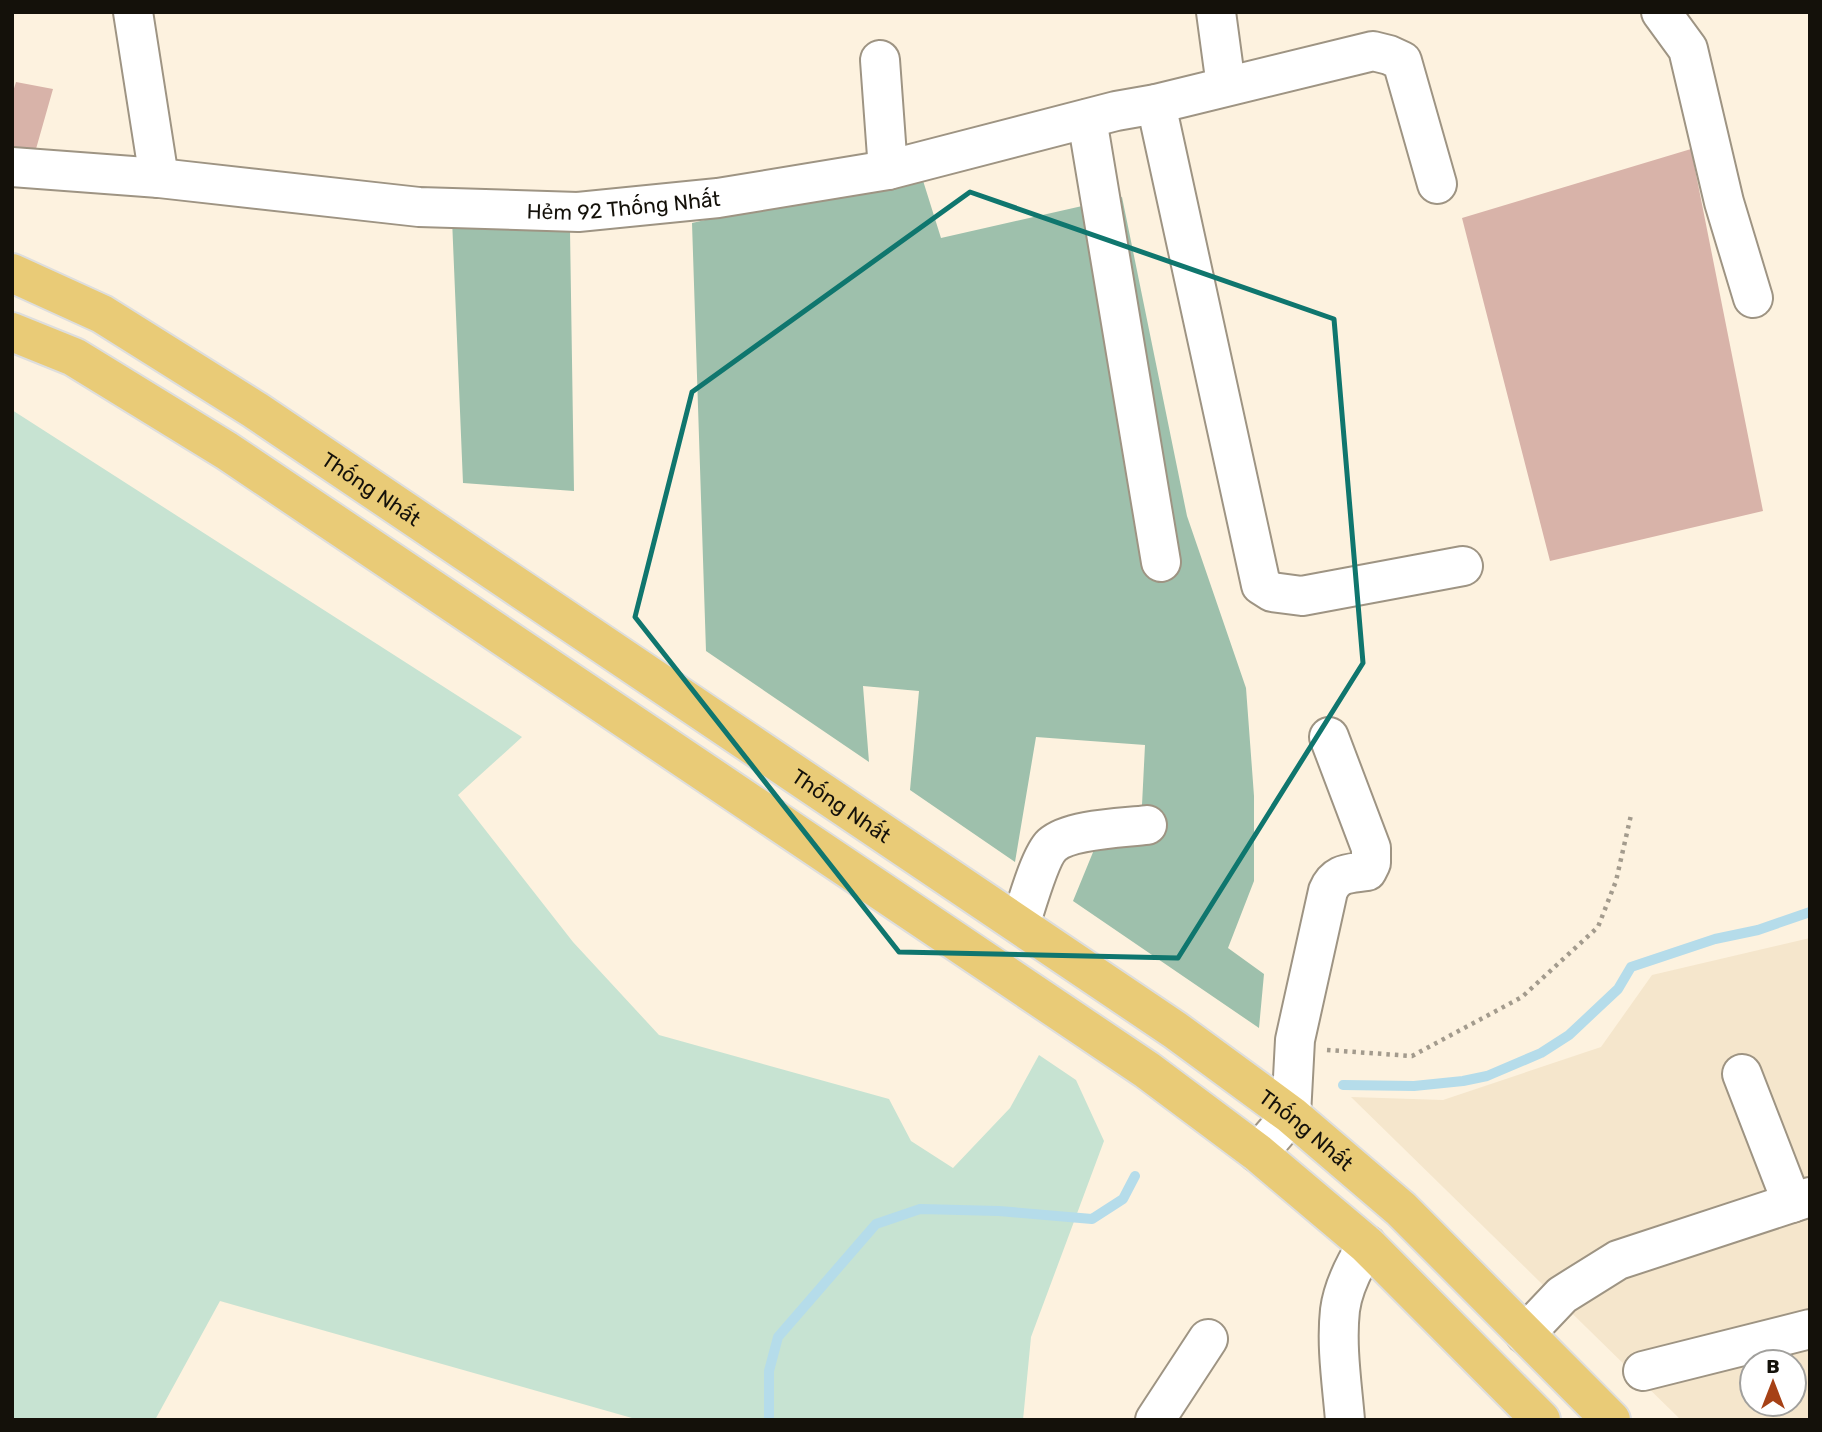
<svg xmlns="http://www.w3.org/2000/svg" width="1822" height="1432" font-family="Rubik,sans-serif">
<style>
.built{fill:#f5e6cc;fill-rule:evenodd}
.green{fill:#c7e3d2}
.forest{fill:#9ec0ac}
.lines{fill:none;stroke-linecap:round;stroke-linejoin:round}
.stream{stroke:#b5dcea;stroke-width:10}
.building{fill:#d8b3a9}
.minor-casing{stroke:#9e9483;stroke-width:42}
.major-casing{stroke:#dededd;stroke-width:42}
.path{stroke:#a39b8d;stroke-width:4.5;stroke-dasharray:3.5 5;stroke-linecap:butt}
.minor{stroke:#fff;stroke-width:38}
.major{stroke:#e9cb77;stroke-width:38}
.marked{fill:none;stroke:#0f766e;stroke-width:5;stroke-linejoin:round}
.labels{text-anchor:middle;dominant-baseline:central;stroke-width:6;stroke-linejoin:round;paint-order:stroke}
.street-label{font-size:21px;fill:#14110a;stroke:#fff}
</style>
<rect width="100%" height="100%" fill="#fdf2df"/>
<path class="built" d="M1810,938V1420H1681L1351,1097L1443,1100L1601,1047L1652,975ZM1752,1362H1794V1404H1752Z"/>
<path class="green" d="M12,410L522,737L458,795L573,942L659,1035L889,1099L911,1141L953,1168L1010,1108L1039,1055L1076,1080L1104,1141L1031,1337L1023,1420H639L220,1301L155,1420H12Z"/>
<path class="forest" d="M920,171L941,238L1122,197L1187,516L1246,688L1254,796V881L1228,948L1264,974L1259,1028L1073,901L1098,840L1140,845L1145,745L1036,737L1015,862L910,790L919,691L863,686L869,762L706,651L692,223Z
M452,219L570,230L574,491L463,483Z"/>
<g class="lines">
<path class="stream" d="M1343,1085L1414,1086L1463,1081L1487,1076L1541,1053L1569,1035L1618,989L1631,967L1715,939L1758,930L1810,912
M769,1420V1371L778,1337L876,1224L920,1209L999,1211L1092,1219L1123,1199L1135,1176"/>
</g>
<path class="building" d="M16,82L53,89L34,156L12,151V95Z
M1691,149L1763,511L1550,561L1462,218Z"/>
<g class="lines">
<defs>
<g id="minor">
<path d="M133,12L159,178"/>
<path d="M1216,12L1226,86"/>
<path d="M1661,12L1688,49L1724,202L1753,298"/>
<path d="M880,60L888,170"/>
<path d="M1156,104L1261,585L1272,592L1302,596L1463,566"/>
<path d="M1087,119L1161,562"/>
<path id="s1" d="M12,167L159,178L419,207L578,212L718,198L888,170L1116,111L1156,104L1373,51L1389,55L1402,61L1437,184"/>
<path d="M1020,925C1026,907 1040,856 1052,845C1070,829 1122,828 1147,825"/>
<path d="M1742,1074L1792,1203"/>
<path d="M1258,1153L1291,1115L1295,1040L1328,891C1336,872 1349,874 1367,871L1371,863V848L1329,737"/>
<path d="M1525,1334L1562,1295L1618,1260L1810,1197"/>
<path d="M1643,1371L1810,1329"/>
<path d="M1155,1420L1208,1339"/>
<path d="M1345,1420C1342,1384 1336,1346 1340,1310C1343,1287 1355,1264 1367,1245"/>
</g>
<g id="major">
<path id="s2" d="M12,273L102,314L255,410L1175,1030L1291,1115L1401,1209L1611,1420"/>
<path d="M12,332L74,357L227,451L1147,1070L1258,1153L1367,1245L1541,1420"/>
</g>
</defs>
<use href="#minor" class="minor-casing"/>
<use href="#major" class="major-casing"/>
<path class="path" d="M1327,1050L1412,1056L1522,997L1598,927L1616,881L1631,815"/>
<use href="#minor" class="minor"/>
<use href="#major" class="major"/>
</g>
<path class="marked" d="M970,192L1334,319L1363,663L1178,958L899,952L635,617L692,392Z"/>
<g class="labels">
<g class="street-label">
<text stroke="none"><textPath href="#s1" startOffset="614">Hẻm 92 Thống Nhất</textPath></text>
<text stroke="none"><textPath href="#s2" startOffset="420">Thống Nhất</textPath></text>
<text stroke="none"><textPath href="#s2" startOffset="987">Thống Nhất</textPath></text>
<text stroke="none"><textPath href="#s2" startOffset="1554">Thống Nhất</textPath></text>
</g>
</g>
<rect width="1822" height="1432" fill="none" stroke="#14110a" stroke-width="28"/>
<g transform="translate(1773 1383)"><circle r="33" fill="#ffffff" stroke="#a1a09d" stroke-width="2"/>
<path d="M0-5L12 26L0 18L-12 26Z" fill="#a64116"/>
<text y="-10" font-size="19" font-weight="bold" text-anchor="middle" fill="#14110a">B</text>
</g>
</svg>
